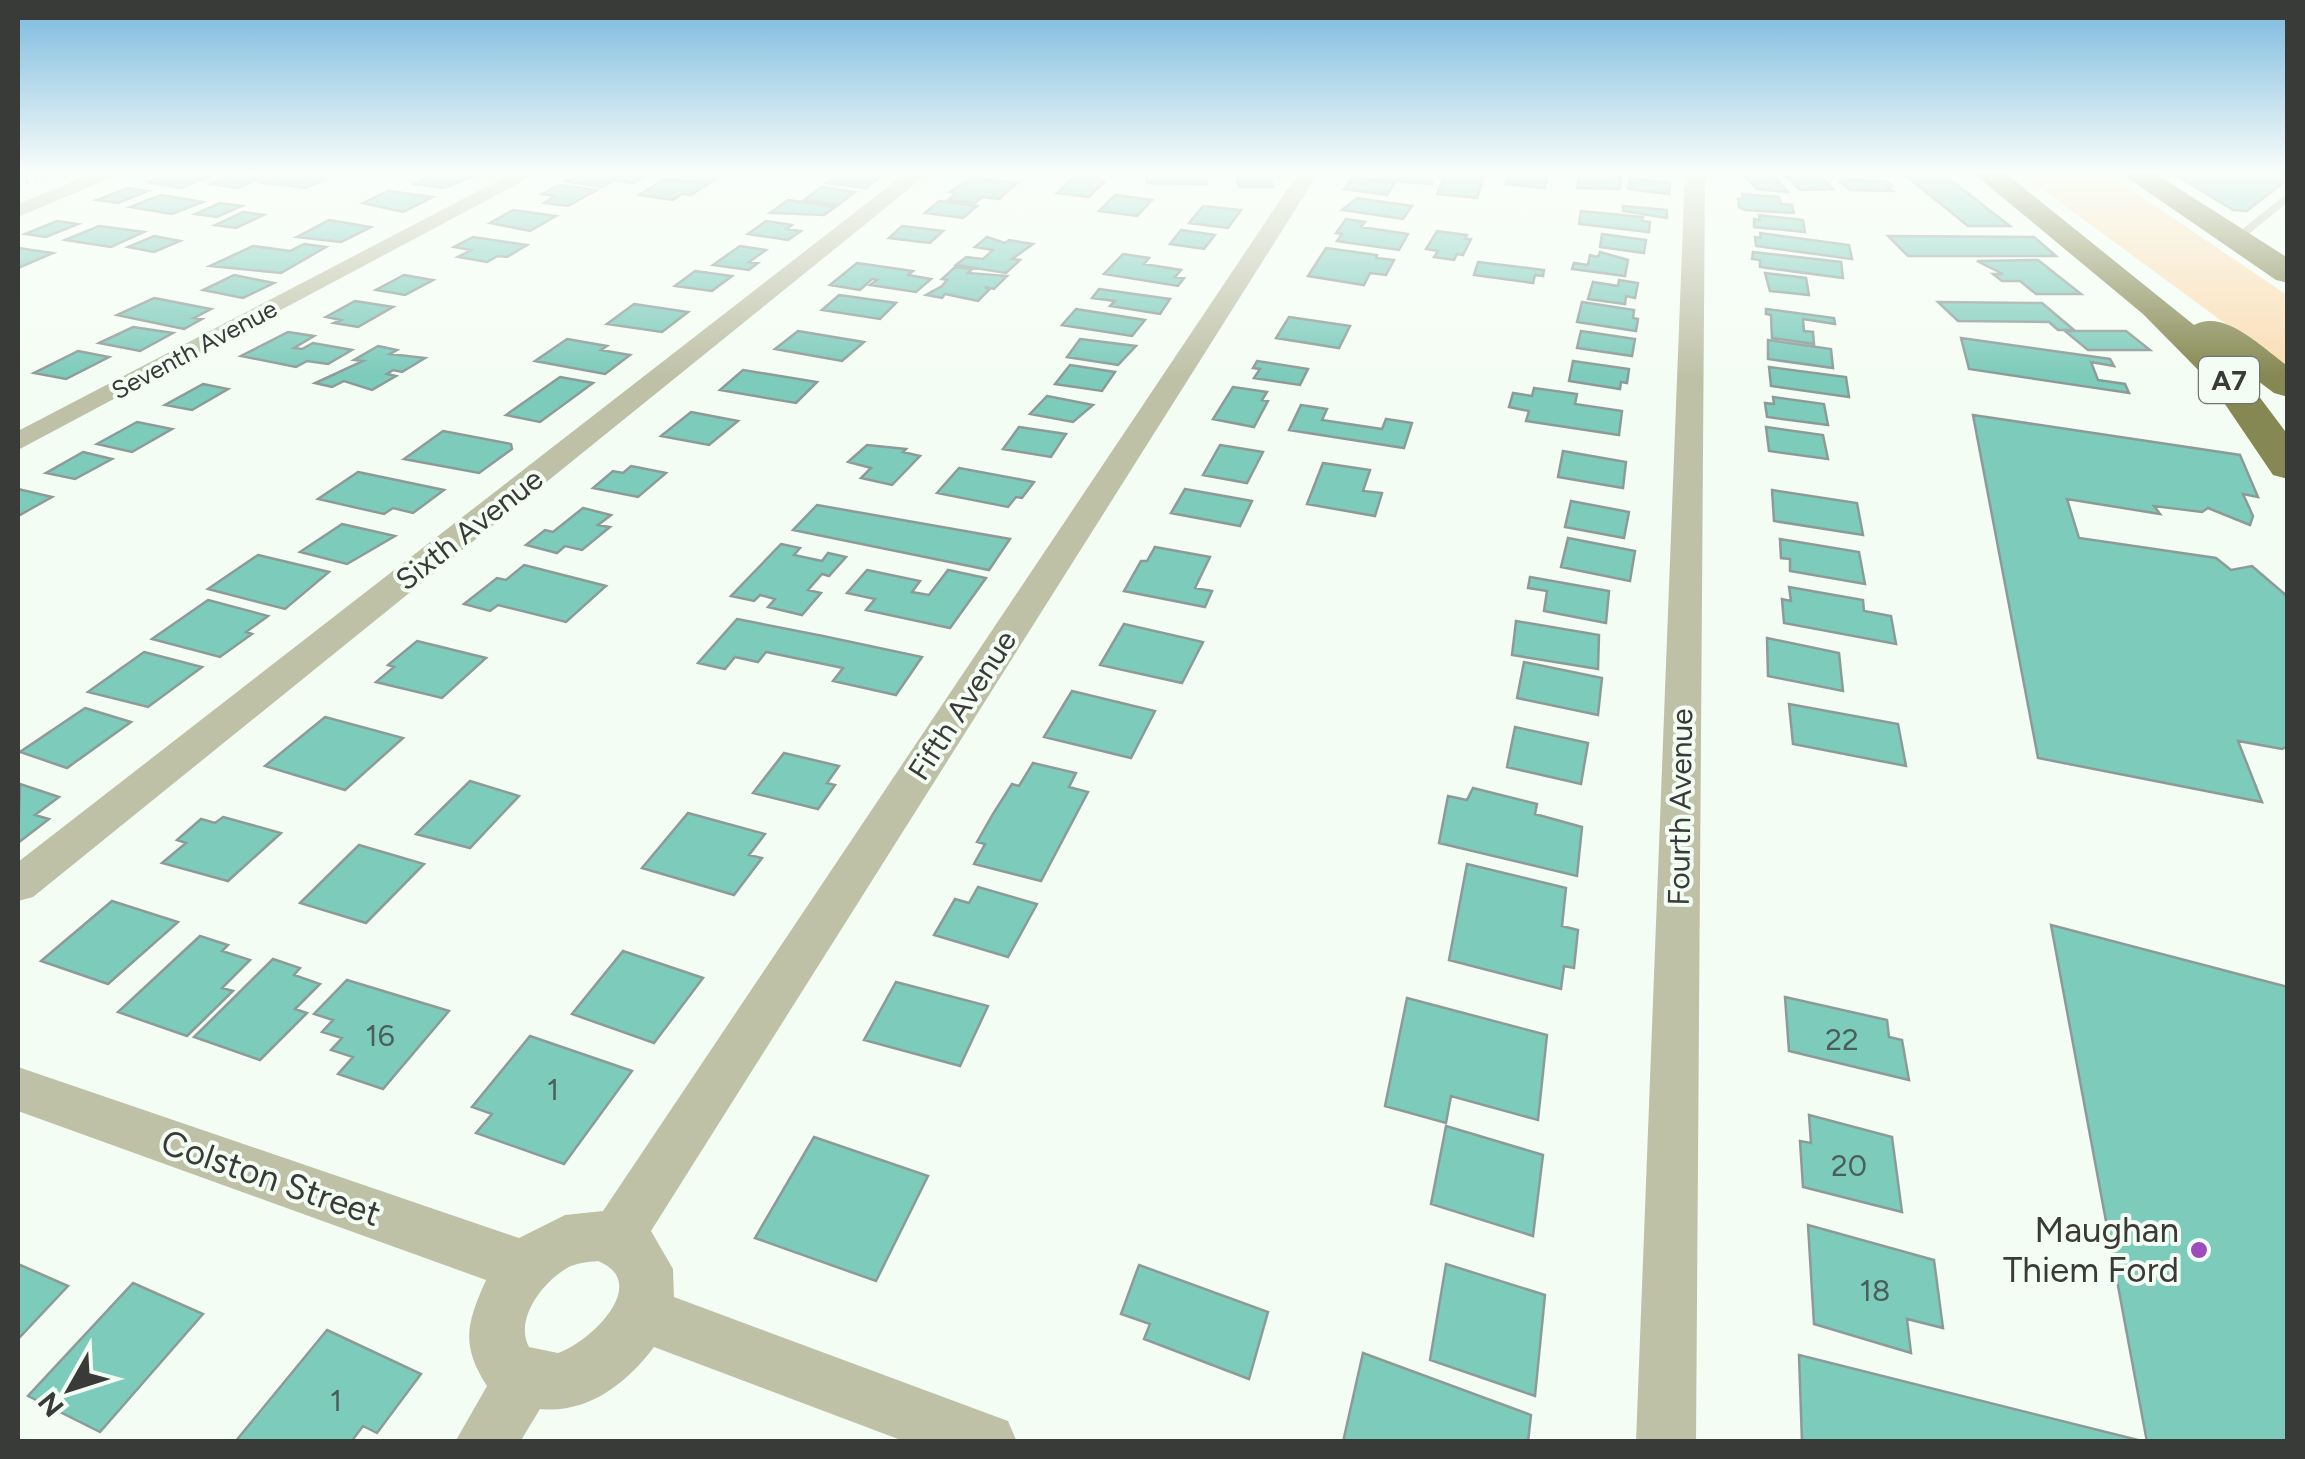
<svg xmlns="http://www.w3.org/2000/svg" width="2305" height="1459" font-family="Figtree,sans-serif">
<style>
.green{fill:#fbddb3}
.building{fill:#7dcbbb;stroke:#8d9b98;stroke-width:2.5}
.lines{fill:none;stroke-linecap:round;stroke-linejoin:round}
.service{fill:#bfc1a7;fill-rule:evenodd}
.minor{fill:#bfc1a7;fill-rule:evenodd}
.trunk{fill:#858852;fill-rule:evenodd}
.rail{stroke:#9fa59f;stroke-width:5;stroke-dasharray:2.5 6;stroke-linecap:butt}
.poi-dot{fill:#9e4cbc;stroke:#f4fdf4;stroke-width:4}
.labels{text-anchor:middle;dominant-baseline:central;stroke-width:8;stroke-linejoin:round;paint-order:stroke}
.far-street-label{font-size:25px;fill:#383b38;stroke:#f4fdf4}
.shield{fill:#f4fdf4;stroke:#707570;stroke-width:2.5}
.shield-label{font-size:28px;font-weight:bold;fill:#383b38}
.street-label{font-size:30px;fill:#383b38;stroke:#f4fdf4}
.near-number-label{font-size:30px;fill:#495f59}
.near-street-label{font-size:35px;fill:#383b38;stroke:#f4fdf4}
.near-poi-label{font-size:35px;fill:#383b38;stroke:#f4fdf4;text-anchor:end}
</style>
<rect width="100%" height="100%" fill="#f4fdf4"/>
<path class="green" d="M2019,172H2105L2287,295V369Z"/>
<path class="building" d="M172,172H187L211,176L181,188L147,182Z
M439,172H459L477,175L443,188L415,184Z
M598,172H624L646,176L633,183L615,180L602,187L565,181Z
M842,172H868L884,174L866,188L827,183Z
M1147,172H1206V184L1147,183Z
M1235,172H1268L1273,187H1239Z
M1380,172L1430,173L1432,184L1376,179Z
M1446,172L1484,176L1477,198L1437,194Z
M1509,172H1548L1545,188L1506,184Z
M1580,172L1621,177L1620,189L1577,188Z
M2171,172H2288V179L2247,211L2233,210Z
M238,173L265,176L238,188L211,184Z
M286,174H299L326,179L306,188L259,182Z
M1744,175H1773L1788,192L1757,189Z
M1905,175H1944L2010,226H1968Z
M975,176L991,180L1017,183L999,199L982,197L975,203L948,200L956,193L950,192Z
M1075,176L1093,178L1105,181L1089,197L1057,193Z
M1786,176H1820L1833,189L1800,190Z
M702,177L716,179L691,195L682,194L673,200L639,195L663,180L695,181Z
M1353,177L1395,183L1387,195L1344,189Z
M1630,178L1670,183L1669,194L1628,189Z
M1846,179L1888,182L1893,186H1886L1893,191L1850,190L1839,181Z
M559,185L597,190L568,206L544,203L555,196L542,194Z
M822,187L855,192L838,205L804,200Z
M128,188L148,191L118,203L97,200Z
M388,191L433,197L403,212L363,203Z
M1742,194L1779,197L1781,204L1792,205L1794,213L1745,210L1739,207L1738,199H1743Z
M161,195L203,202L172,214L130,207Z
M1115,195L1152,200L1137,216L1099,211Z
M1357,198L1412,206L1403,219L1342,210Z
M788,200L835,207L824,215L770,213Z
M939,201L977,206L963,218L925,213Z
M220,203L242,206L217,217L195,214Z
M1203,206L1241,210L1228,228L1189,223Z
M1623,206L1667,210V218L1623,211Z
M513,210L556,216L530,231L490,223Z
M1581,211L1643,217L1642,221L1650,222L1649,232L1579,224Z
M243,212L264,215L236,228L215,225Z
M1759,215L1803,220L1805,232L1754,227V219L1760,220Z
M1346,219L1365,222L1361,227L1408,234L1399,250L1337,241L1342,234L1336,233Z
M329,220L371,227L341,242L297,237Z
M57,221L78,224L46,237L25,234Z
M766,221L792,225L787,229L801,231L788,240L748,234Z
M99,226L144,232L111,247L65,240Z
M902,226L943,231L930,243L889,238Z
M1181,230L1215,235L1204,249L1170,244Z
M1437,231L1467,235L1465,239H1471L1463,255L1457,254L1454,260L1434,257L1438,251L1426,249Z
M1760,233L1849,245L1852,259L1756,246L1755,237L1761,238Z
M1602,234L1646,240L1644,253L1600,247Z
M154,236L180,241L154,252L128,247Z
M1888,236L2034,237L2056,256H1908Z
M473,237L527,245L507,257L498,256L487,262L458,257L471,250L454,247Z
M987,237L1005,243L1009,240L1033,244L1012,259L1020,260L1006,273L956,265L966,257L983,259L993,250L975,247Z
M304,244L326,247L281,273L210,266L253,246L290,251Z
M740,246L766,250L749,262L758,263L749,270L713,265Z
M18,248L53,253L18,268Z
M1326,248L1377,255L1376,258L1394,260L1386,275L1370,273L1364,285L1308,276Z
M1600,252L1628,260L1625,276L1572,269L1574,263L1588,265L1590,255L1598,257Z
M1753,252L1841,262L1843,278L1760,267V260L1752,259Z
M1123,254L1149,258L1144,264L1181,270L1175,277L1184,278L1178,286L1104,274Z
M2038,260L2081,294H2036L2020,281H2002L1993,274H2003L1977,261Z
M1478,262L1544,270L1543,276L1535,275L1533,283L1474,275Z
M857,263L913,271L908,275L931,279L916,292L870,285L877,280L872,279L860,290L830,285Z
M955,267L972,269L968,273L1007,276L994,289L985,287L989,290L978,301L945,294L942,298L926,295L942,286L947,280L942,279Z
M695,271L732,276L712,291L675,286Z
M1765,273L1806,278L1809,295L1770,291Z
M234,275L274,283L243,298L203,290Z
M404,275L433,280L405,295L376,290Z
M1619,280L1638,283L1635,298L1626,296L1625,304L1588,299L1593,282L1618,286Z
M1099,289L1170,299L1160,314L1110,306L1115,301L1092,298Z
M839,295L896,303L880,319L822,310Z
M154,298L211,309L194,318L202,319L184,329L117,315Z
M355,301L393,307L358,327L334,323L341,320L326,317Z
M1582,302L1634,310L1633,318L1638,319L1636,331L1577,322Z
M1938,302L2042,303L2074,330H2058L2049,322L1958,321Z
M634,304L688,312L662,332L607,324Z
M1076,309L1145,320L1132,336L1062,325Z
M1766,309L1834,318L1835,324L1803,319L1804,331L1813,332L1814,344L1772,338L1771,315L1766,314Z
M1289,317L1350,326L1339,348L1276,338Z
M133,327L173,333L140,351L99,343Z
M798,331L864,342L842,361L775,349Z
M1581,331L1635,339L1632,356L1577,348Z
M2065,331H2126L2150,350H2088Z
M288,332L314,336L294,348L302,349L313,343L352,350L328,364L307,361L296,367L241,356Z
M1961,338L2110,359L2114,366L2091,362L2098,380L2125,384L2129,393L1969,369Z
M567,339L607,346L601,350L630,355L605,374L535,361Z
M1080,339L1136,346L1118,365L1067,357Z
M1768,340L1831,349L1833,368L1768,359Z
M378,346L397,350L390,354L425,358L402,372L393,370L387,374L396,376L372,390L344,381L332,387L315,383L363,361L354,360Z
M78,351L109,357L66,379L34,373Z
M1257,361L1308,369L1300,385L1254,378L1260,369L1253,368Z
M1573,361L1629,369L1627,383L1621,382L1620,389L1569,381Z
M1070,365L1115,372L1102,391L1055,384Z
M1769,367L1846,377L1849,397L1771,386Z
M743,370L817,382L796,403L720,390Z
M560,377L593,383L540,422L506,415Z
M203,384L228,389L192,410L165,405Z
M1233,387L1267,392L1262,400L1268,401L1254,427L1213,419Z
M1534,388L1577,394L1575,404L1622,411L1619,435L1526,421L1529,411L1509,407L1513,393L1532,396Z
M1047,396L1093,405L1073,422L1030,414Z
M1773,397L1824,404L1828,425L1767,417L1765,403L1774,404Z
M1301,405L1327,409L1322,420L1382,429L1386,419L1412,423L1404,448L1289,430Z
M691,412L738,421L709,445L661,436Z
M1973,415L2240,455L2258,497L2243,494L2253,516L2250,525L2208,508L2202,512L2154,506L2160,514L2067,499L2079,538L2216,558L2231,570L2252,566L2288,597V746L2282,749L2238,741L2262,802L2038,758Z
M137,422L172,429L132,452L97,444Z
M1019,427L1066,434L1051,457L1003,449Z
M1766,427L1823,435L1828,459L1769,451Z
M443,431L511,444L512,449L479,473L404,459Z
M867,445L906,449L903,452L920,456L892,485L861,478L871,468L848,462Z
M1220,445L1263,452L1247,483L1203,475Z
M1563,451L1626,462L1623,488L1558,477Z
M83,452L112,459L75,479L46,473Z
M1323,463L1370,470L1363,491L1382,493L1375,516L1307,504Z
M631,466L666,473L638,497L593,488L613,471L623,473Z
M959,468L1034,482L1022,498L1016,497L1008,507L937,493Z
M358,472L444,490L413,513L393,508L384,514L318,499Z
M18,489L52,497L18,516Z
M1185,489L1252,501L1240,526L1171,513Z
M1772,490L1857,503L1863,535L1774,521Z
M1571,501L1629,512L1624,538L1565,527Z
M817,505L1010,539L989,570L793,530Z
M583,508L611,515L598,525L610,527L582,550L565,546L557,553L526,545L545,530L553,532Z
M342,524L395,536L347,564L300,552Z
M1568,538L1635,551L1630,581L1561,567Z
M1780,539L1859,552L1865,584L1790,571V559L1781,558Z
M781,544L800,548L794,555L822,561L828,553L846,557L829,576L822,574L808,590L821,593L802,615L768,607L775,599L760,595L754,601L731,596Z
M1155,547L1210,557L1195,588L1212,591L1205,607L1124,591L1141,561H1147Z
M258,555L329,572L285,609L208,589Z
M524,565L606,586L566,622L498,605L490,611L464,604L497,578L506,580Z
M867,570L920,581L912,592L929,595L948,570L986,578L950,628L866,610L875,599L847,593Z
M1530,577L1609,591L1606,623L1544,611L1547,591L1528,588Z
M1789,587L1863,600L1864,611L1891,616L1896,644L1784,623L1782,599L1791,601Z
M208,600L268,616L246,632L252,634L220,657L152,639Z
M737,619L823,636L922,657L896,695L833,681L843,668L766,652L758,662L735,657L725,669L698,663Z
M1516,621L1599,635L1598,669L1512,655Z
M1124,624L1203,642L1182,683L1100,665Z
M1767,638L1839,653L1843,691L1768,676Z
M417,641L486,658L442,698L376,682L394,667L388,665Z
M144,652L202,667L148,707L88,692Z
M1524,662L1602,678L1598,715L1517,698Z
M1072,691L1155,711L1131,758L1044,737Z
M1789,704L1898,724L1906,766L1793,744Z
M85,708L131,722L67,768L20,752Z
M325,717L403,738L345,790L265,766Z
M1515,727L1588,743L1581,784L1507,767Z
M784,753L839,766L827,783L835,785L818,809L753,793Z
M1033,763L1076,773L1069,787L1088,792L1041,881L974,864L985,844L977,842L993,814L1012,784L1019,786Z
M470,781L519,796L470,848L416,834Z
M20,784L59,797L35,815L49,819L18,843Z
M1473,788L1537,804L1535,814L1582,827L1577,876L1439,843L1448,796L1467,800Z
M688,813L765,834L749,855L762,858L734,895L642,868Z
M223,817L281,833L228,881L162,863L186,843L177,840L201,819L215,823Z
M359,845L424,864L366,923L300,903Z
M1467,864L1566,888L1562,926L1578,930L1574,968L1564,966L1561,989L1449,960Z
M978,887L1037,904L1008,957L934,935L955,899L969,903Z
M112,901L178,922L108,984L41,961Z
M2051,925L2288,987V1442H2147Z
M200,936L228,945L222,951L250,960L222,988L233,991L187,1036L118,1012Z
M623,951L703,978L654,1043L572,1014Z
M273,959L300,968L294,975L320,984L295,1009L307,1013L260,1060L194,1037Z
M347,980L449,1011L383,1089L338,1074L353,1057L331,1050L342,1038L322,1032L333,1020L314,1014Z
M896,982L988,1006L960,1066L864,1040Z
M1785,997L1887,1020L1889,1037L1902,1040L1909,1080L1789,1051Z
M1407,998L1547,1035L1538,1120L1451,1096L1446,1123L1385,1106Z
M530,1036L632,1071L564,1164L476,1133L492,1114L472,1107Z
M1809,1115L1892,1137L1902,1212L1803,1187L1800,1141L1811,1143Z
M1446,1126L1543,1155L1533,1236L1431,1204Z
M814,1137L928,1176L876,1281L755,1238Z
M1808,1225L1934,1260L1943,1328L1907,1319L1911,1353L1814,1324Z
M18,1264L68,1286L18,1339Z
M1446,1264L1545,1295L1535,1396L1430,1360Z
M1139,1265L1268,1312L1249,1379L1144,1339L1150,1324L1121,1314Z
M133,1283L203,1314L100,1432L28,1396Z
M327,1330L421,1374L377,1433L363,1426L351,1442H235Z
M1363,1353L1531,1415L1528,1442H1343Z
M1799,1355L2146,1442H1802Z"/>
<g class="lines">
<path class="service" d="M2288,193V202L2240,241H2232V237Z"/>
<path class="minor" d="M97,172H125L18,217V204Z
M515,172H540L18,450V431Z
M907,172H930L33,897L18,901V862Z
M1299,172H1319L651,1231L673,1269L674,1297L1008,1421L1017,1442H906L654,1347C627,1383 588,1414 540,1409L520,1442H455L487,1386C460,1344 467,1323 486,1280L18,1111V1067L519,1238L565,1215L603,1211ZM598,1261C652,1283 590,1342 558,1353L529,1347C514,1319 543,1282 567,1268C576,1263 588,1262 598,1261Z
M1685,172H1705L1696,1442H1636Z"/>
<path class="trunk" d="M1972,172H2004L2194,325C2225,308 2263,349 2288,366V397L2274,393L2234,363L2288,435V479L2273,475L2210,382L2143,314Z
M2119,172H2153L2288,258V283L2276,280Z"/>
<path class="rail" d="M18,186L51,172"/>
</g>
<linearGradient id="sky" x2="0" y2="1"><stop stop-color="#78b8de"/><stop offset="0.46" stop-color="#fafefa"/><stop offset="1" stop-color="#fafefa" stop-opacity="0"/></linearGradient>
<rect width="2305" height="376" fill="url(#sky)"/>
<circle class="poi-dot" cx="2199" cy="1250" r="10"/>
<g class="labels">
<g class="far-street-label">
<text transform="translate(194 349) rotate(-28)">Seventh Avenue</text>
</g>
<rect class="shield" x="2199" y="357" width="60" height="46" rx="8"/>
<g class="shield-label">
<text x="2229" y="380">A7</text>
</g>
<g class="street-label">
<text transform="translate(469 529) rotate(-38)">Sixth Avenue</text>
<text transform="translate(962 705) rotate(-57)">Fifth Avenue</text>
<text transform="translate(1680 807) rotate(-89)">Fourth Avenue</text>
</g>
<g class="near-number-label">
<text x="380" y="1035">16</text>
<text x="1842" y="1039">22</text>
<text x="553" y="1089">1</text>
<text x="1849" y="1165">20</text>
<text x="1875" y="1290">18</text>
<text x="336" y="1400">1</text>
</g>
<g class="near-street-label">
<text transform="translate(271 1178) rotate(19)">Colston Street</text>
</g>
<g class="near-poi-label">
<text x="2179" y="1230">Maughan<tspan x="2179" dy="40">Thiem Ford</tspan></text>
</g>
</g>
<rect width="2305" height="1459" fill="none" stroke="#383b38" stroke-width="40"/>
<g transform="translate(70 1389) rotate(231)" stroke="#f4fdf4" stroke-width="8" paint-order="stroke">
<path d="M0-8L18 38L0 25L-18 38Z" fill="#383b38"/>
<text y="-15" font-size="28" font-weight="bold" text-anchor="middle" fill="#383b38">N</text>
</g>
</svg>
